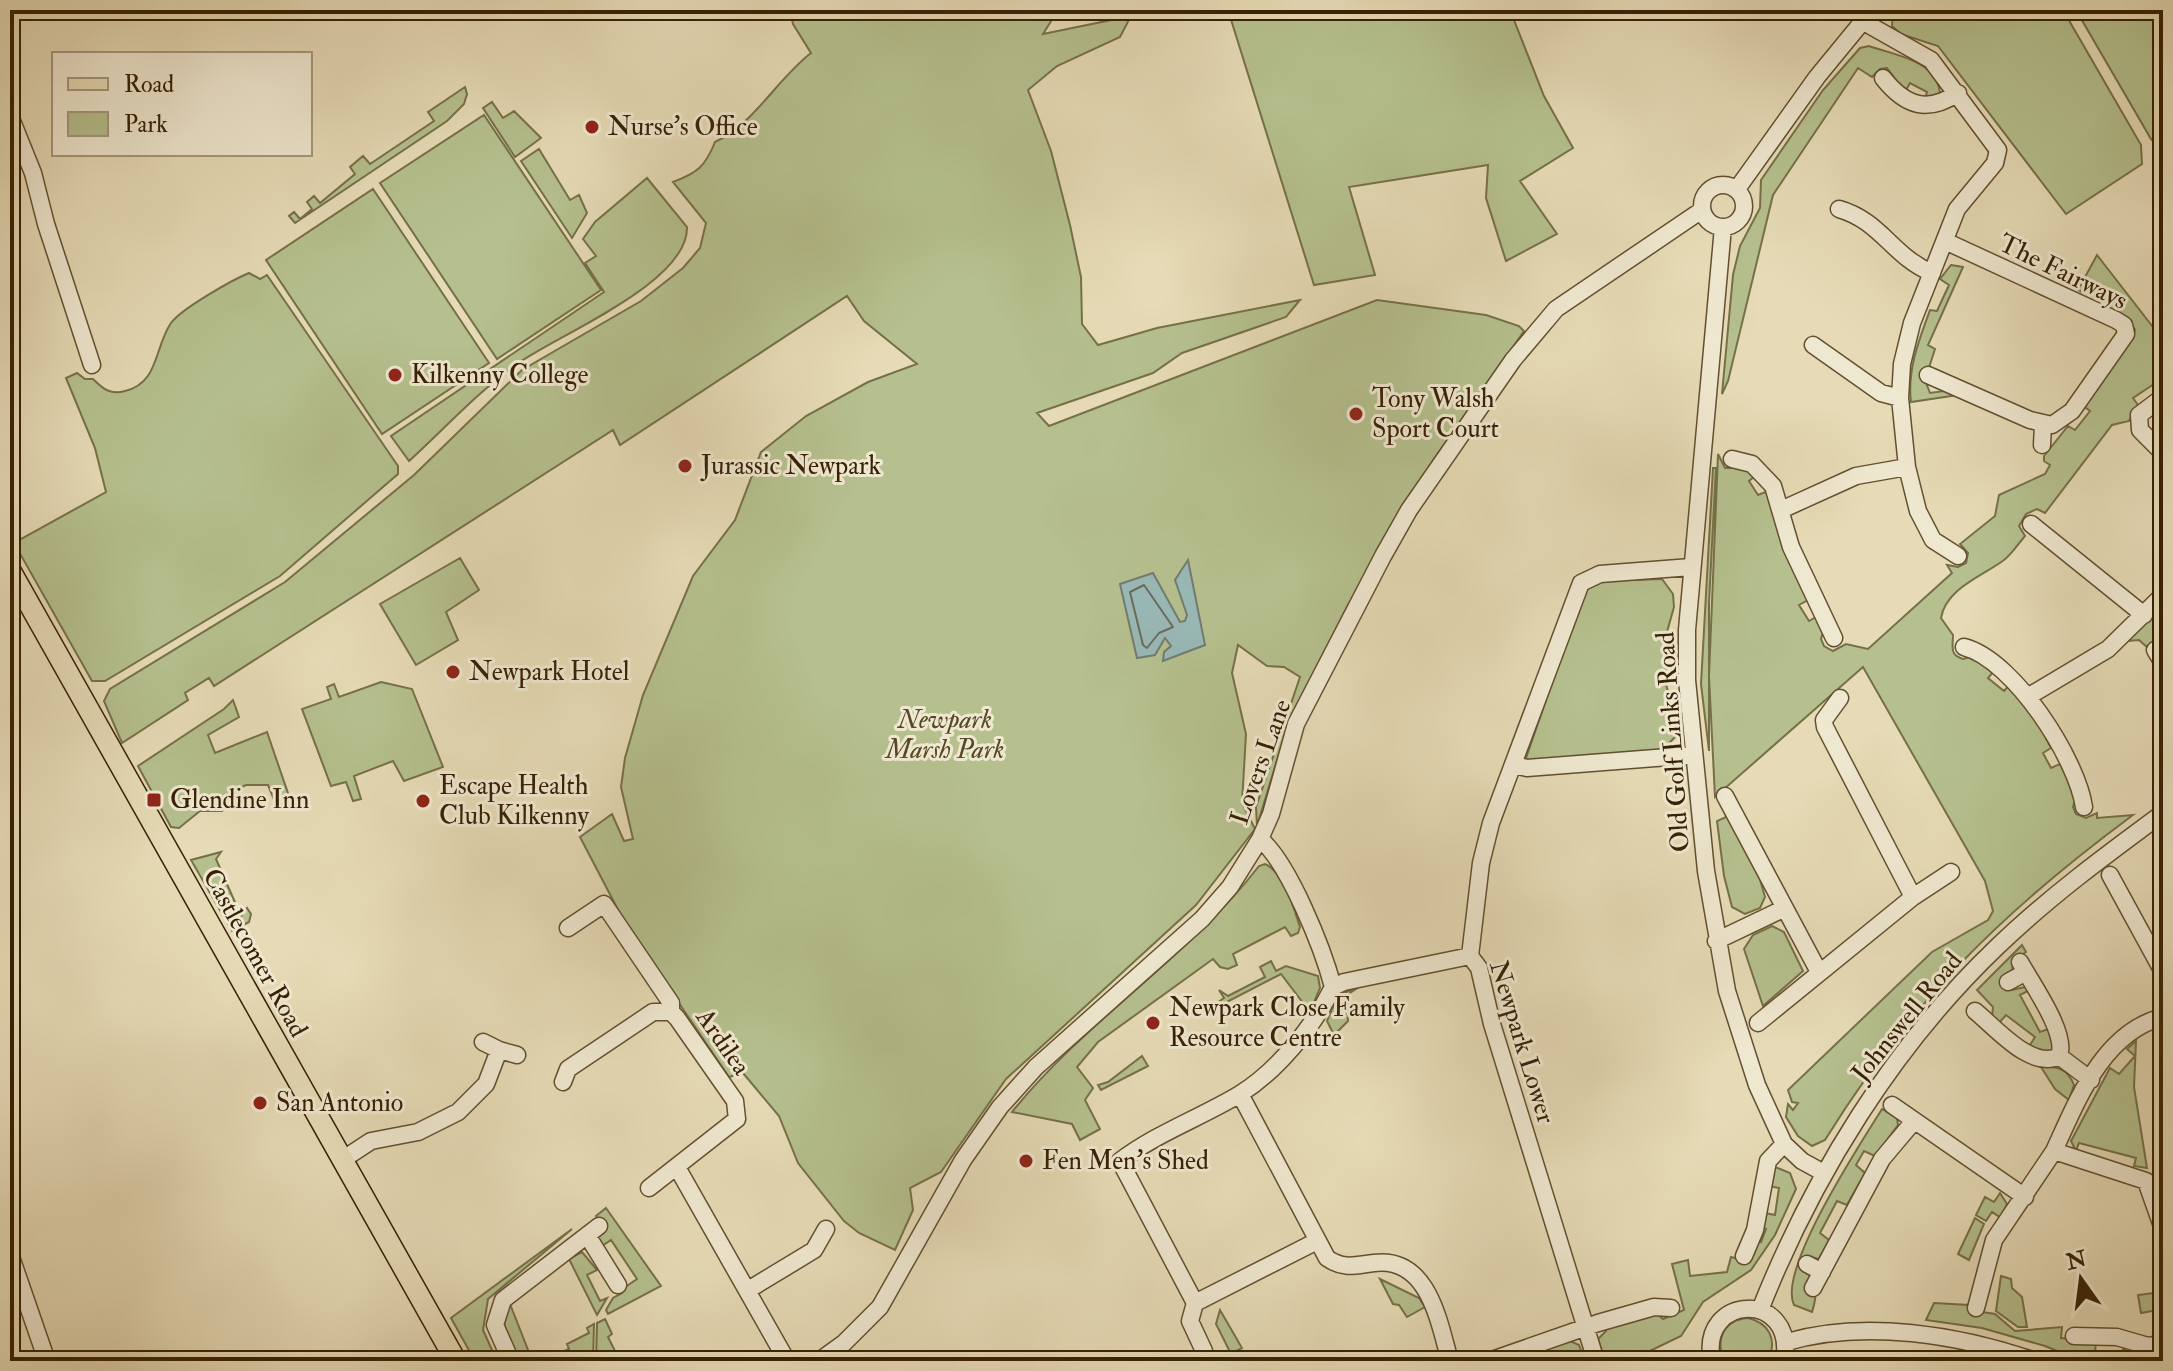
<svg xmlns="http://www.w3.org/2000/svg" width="2173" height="1371" font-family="'IM FELL Double Pica',serif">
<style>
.green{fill:#b5c08e;stroke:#767049;stroke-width:2}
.water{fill:#99b9b7;stroke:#727c6f;stroke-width:2}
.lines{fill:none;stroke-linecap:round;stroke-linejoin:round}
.shore{stroke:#686c5e;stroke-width:2}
.minor-casing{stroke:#634f30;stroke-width:19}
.major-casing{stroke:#372004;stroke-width:23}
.minor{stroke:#efe8d0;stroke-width:16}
.major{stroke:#e6dbb6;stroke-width:20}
.poi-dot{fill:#8f2418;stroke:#efe8d0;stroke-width:3}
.labels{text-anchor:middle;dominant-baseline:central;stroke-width:6;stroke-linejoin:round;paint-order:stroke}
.poi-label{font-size:26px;fill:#372004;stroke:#efe8d0;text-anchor:start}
.street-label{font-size:26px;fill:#372004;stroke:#efe8d0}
.park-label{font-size:26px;font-style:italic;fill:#564826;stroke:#efe8d0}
</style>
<rect width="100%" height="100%" fill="#e6dbb6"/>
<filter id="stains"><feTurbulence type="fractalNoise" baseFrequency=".0025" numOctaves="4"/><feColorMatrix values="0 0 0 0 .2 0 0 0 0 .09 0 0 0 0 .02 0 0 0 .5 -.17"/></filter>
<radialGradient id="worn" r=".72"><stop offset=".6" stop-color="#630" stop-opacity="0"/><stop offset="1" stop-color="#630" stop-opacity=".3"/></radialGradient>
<path class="green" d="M790,10H1058L1043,34L1131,16L1120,37L1057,66L1028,90L1051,151L1070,225L1081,277L1082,324L1098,345L1157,328L1300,300L1286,317L1182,353L1153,373L1037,413L1049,426L1377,300L1486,315L1519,326L1524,331L1434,459L1348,605L1289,721L1257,826L1256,807L1300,677L1284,667L1267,666L1238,645L1232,673L1246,734L1242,803L1255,829L1196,905L1006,1079L941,1172L910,1188L913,1210L895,1250L859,1233L844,1221L798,1163L779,1116L743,1073L729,1077L626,925L580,837L612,814L624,841L633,839L621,787L625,758L643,695L693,576L735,520L761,452L806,416L868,382L917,364L864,321L847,296L620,445L613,430L214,686L209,678L185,693L188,700L122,743L104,701L110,689L285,582L414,475L522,370L641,301L683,268L700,248L706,223L673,182C697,173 705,167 715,142C754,124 777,79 811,53L793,24Z
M1228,10H1510L1544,96L1573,148L1520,181L1557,234L1506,261L1486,198L1488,165L1349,187L1375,275L1314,285Z
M1893,10H2063L2141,145L2142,164L2066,214L1938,46L1901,34L1892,26Z
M2076,10H2163V150L2151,139Z
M1869,46C1895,55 1936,60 1940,93L1925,98L1927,92L1910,83L1905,92L1887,68L1880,69L1872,77L1858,68L1773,195L1728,381L1722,394L1733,275L1740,246L1760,208L1761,180L1823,90L1860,48Z
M465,87L467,94L464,104L447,121L295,223L289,216L294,212L300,219L312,209L307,202L314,196L320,203L355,174L350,167L363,156L370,164L434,121L428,112Z
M492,102L503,118L514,111L541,138L515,157L483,108Z
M484,115L601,290L497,359L380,183Z
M539,149L570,200L579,195L587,213L572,238L521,161Z
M647,178L687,227C688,284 556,335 514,366C477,393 443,430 409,461L391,436L604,292L585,263L596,256L583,239L595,222Z
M373,189L489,363L382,434L266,260Z
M2097,255L2163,340V378L2133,398L2138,405L2129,421L2112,425L2045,513L2037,509L2026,514L2019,526L2025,536C2018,544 2012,554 2004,560C1983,576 1946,588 1941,618L1953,635C1953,646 1949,655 1963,659L1974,656L1994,671L1988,678L2004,691L2010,684L2029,705L2051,748L2043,753L2051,768L2060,764L2077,793L2073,807L2076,814L2086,818L2097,813V818L2133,815C2002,912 1911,1001 1825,1140L1812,1146L1798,1136L1786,1117L1788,1104L1793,1110L1798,1103L1792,1102L1788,1090L1932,952L1988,920L1993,911L1985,881L1863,667L1715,797L1709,676L1718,454L1725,468H1743L1755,476L1749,481L1758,495L1768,491L1808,600L1799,605L1809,621L1818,616L1824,629L1821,639L1824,646L1833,651L1846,644L1868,649L1952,573L1947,565L1958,567L1966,563L1968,553L1960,544L1995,516L1999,495L2045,474L2050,465L2044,461V456L2068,426L2075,430L2090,411L2082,405L2133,338L2135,330L2129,320L2100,305L2104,296L2085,287L2082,292L2078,290Z
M1951,265L1963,267L1928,345L1935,349L1925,380L1930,393L1944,391L1958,395L1911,402C1907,370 1919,340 1930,310L1937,311L1949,285L1940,279Z
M249,273L260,279L267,275L398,466V474L280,576L105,681H92L14,543L106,492L95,448L66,378L77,373L85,379H93C103,389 110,395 125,391C159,383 154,348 171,323C181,309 232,280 249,273Z
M1713,468H1716L1709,603V751L1701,684Z
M460,558L479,590L446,612L458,640L416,665L380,604Z
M1662,579L1673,594L1674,607L1665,639L1666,684L1677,726L1675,737L1661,752L1525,761L1584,590L1601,581Z
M2158,610H2163V650L2158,642L2148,648L2139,640L2127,641Z
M381,682L412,689L443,767L404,781L393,761L354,776L361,799L353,801L346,782L331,786L302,709L331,699L327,687L334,684L339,697Z
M233,700L239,717L208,735L215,753L267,732L291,802L277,807L268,785H246L231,792L222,811H200L179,828L171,827L138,766L224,709Z
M1728,816L1759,876L1765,897L1760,908L1745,914L1732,907L1724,876L1717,821Z
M221,852L216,859L241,916L247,908L251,914L249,922L232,931L191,860Z
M1265,864C1284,872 1294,909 1300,927L1298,933L1291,936L1285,927L1233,954L1237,965L1228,969L1220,967L1213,959L1098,1042L1077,1067L1093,1088L1085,1100L1100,1129L1080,1140L1072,1124L1012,1112C1085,1021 1188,958 1259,866Z
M1772,926L1784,932L1803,971L1763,1006L1744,949L1753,935Z
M2022,945L2026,952L2013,960L2012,973L2005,980L2011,990L2025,987L2028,991L2020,995L2040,1032L2048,1029L2054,1049L2041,1054L2030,1045L2035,1037L2006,1015L1999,1023L1992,1017L1993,1007L1977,990Z
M1271,961L1276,971L1286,966L1318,976L1320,988L1310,1012L1281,974L1217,1007L1214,1005L1224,998L1219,990L1228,996L1265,977L1260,967Z
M1359,987L1347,995L1348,1021L1334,1035L1327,1021L1338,995Z
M2136,1041L2134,1087L2147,1168L2134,1166L2136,1158L2079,1143L2076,1151L2071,1141L2110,1068L2119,1074L2135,1056L2127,1049Z
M1142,1056L1148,1066L1101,1090L1098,1085L1108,1082Z
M2041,1067C2057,1066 2068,1069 2074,1085L2069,1100L2055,1089Z
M1882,1109L1897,1118L1898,1125L1875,1156L1864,1151L1856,1165L1865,1173L1847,1205L1837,1201L1820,1233L1829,1240L1819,1259L1805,1256L1801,1266C1818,1278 1818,1293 1812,1312L1794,1305C1777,1270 1861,1143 1882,1109Z
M1775,1167L1790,1173L1796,1189L1775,1235L1751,1270L1703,1302L1681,1336L1629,1361H1605L1598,1339L1606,1331L1604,1327L1656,1313L1663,1319L1684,1310L1672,1264L1688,1260L1690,1276L1727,1272L1731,1257L1735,1258L1757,1240L1761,1242L1766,1229L1761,1226L1765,1213L1775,1215L1779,1188L1769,1186Z
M2000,1193L2007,1204L2001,1218L1992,1212L1986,1221L1976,1215L1985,1197L1994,1202Z
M606,1208L661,1286L608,1314L606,1310L613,1298L622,1293L621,1290L637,1279L611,1240L602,1246L595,1236L604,1229L596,1216Z
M1975,1218L1984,1224L1969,1260L1958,1254Z
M572,1229L488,1299L483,1330L497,1361H475L451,1318Z
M582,1252L597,1270L587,1275L600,1301L607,1298L597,1315L569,1259Z
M2001,1276L2011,1279L2012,1288L2022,1297L2027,1327H2018L1996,1311Z
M1380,1279L1419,1298L1425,1307L1407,1317L1399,1305L1393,1304Z
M2161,1292L2163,1309L2141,1313L2138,1295Z
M1934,1303L1969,1305V1310L1995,1314L2015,1331L2062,1327L2061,1338L2096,1341L2095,1353L2122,1356L2124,1344L2128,1361H2082L2045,1346L1982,1328L1926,1320Z
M510,1304L532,1360L520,1361C507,1337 498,1331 510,1304Z
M1220,1310L1242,1348L1231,1354L1216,1324Z
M1748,1318C1769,1323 1777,1339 1769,1359L1725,1361C1714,1340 1724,1320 1748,1318Z
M605,1319L612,1334L608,1337L620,1361H596L597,1323Z
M594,1324L593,1361H542L569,1349L567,1344L589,1333L587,1328Z
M1570,1341L1579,1345L1585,1361H1507Z"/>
<path class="water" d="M1188,560L1205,645L1163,661L1164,652L1171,646L1165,638L1155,655L1137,658L1120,584L1153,573L1180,622L1185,621L1187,615L1175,580Z"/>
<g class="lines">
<path class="shore" d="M1144,585L1173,627L1159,633L1147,648L1143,645L1130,592Z"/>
<defs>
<path id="minor" d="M1862,21L1931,60L1998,150L1995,163L1957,209L1912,323L1902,364L1900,398L1907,467L1918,511L1933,540L1958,556
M1883,78C1906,107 1928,113 1958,93
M10,116L33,173L46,224L92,365
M1702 206a21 21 0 1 1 42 0a21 21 0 1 1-42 0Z
M1737,189L1817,77L1872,10
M1839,209C1881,221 1892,256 1932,273
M1723,227L1687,630V680L1706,871L1727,991L1757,1085L1784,1144L1802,1161L1824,1173
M1813,345L1881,393L1900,398
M1928,375L2030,420L2052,425L2072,411L2126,334L2124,325L2116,320L1945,241
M2163,397L2139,415L2140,430L2163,453
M2042,445L2043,425
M1732,459L1752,464L1773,486L1791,547L1834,638
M1781,510L1856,476L1907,467
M2031,524L2144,615
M1964,647C2014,660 2077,759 2084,807
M2155,650L2163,663
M2029,696L2108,649L2163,595
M1840,698L1824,720L1825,727L1913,897
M1514,765L1527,768L1694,755
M1725,796L1819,972
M1260,839C1289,863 1323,949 1333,987C1314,1026 1277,1071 1240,1094C1200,1118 1157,1133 1120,1161L1195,1303L1317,1241
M2110,875L2163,972
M568,928L604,904L671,1003V1012
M1716,941L1783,909
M2008,982L2026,972
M1333,987L1344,982L1470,956
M1975,1011C1995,1027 2032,1071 2059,1056C2068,1034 2032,984 2020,962
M2163,1017C2103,1032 2077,1101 2054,1151L2146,1181L2163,1229
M1758,1023L1913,897L1951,872
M499,1050L517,1055
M2059,1056L2091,1080
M563,1082L568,1069L653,1012H671L677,1018L735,1101L737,1119L649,1188
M1240,1094L1327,1258C1344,1270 1356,1265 1374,1263C1429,1256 1439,1323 1450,1361
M1892,1105L2025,1197
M342,1160L371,1141L418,1132L458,1112L486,1084L499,1050L483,1042
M678,1169L787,1361
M587,1235L618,1285
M10,1254L47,1361
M1744,1256L1755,1230L1768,1161L1784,1144
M1807,1264L1822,1272
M1813,1288L1882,1159L1914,1121
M748,1290L814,1250L826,1229
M1195,1303L1190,1321L1204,1351
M1976,1308L1994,1240L2054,1151
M1760,1310C1813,1176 1893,1046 1998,946C2049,897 2106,855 2163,813
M2074,1336L2117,1337L2148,1346L2163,1344
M1787,1342C1864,1319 1960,1335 2035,1361
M511,1361L495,1325L503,1300L599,1226
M819,1361L844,1343L880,1307L963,1160L1000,1107L1036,1067L1202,919L1230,887L1260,839L1271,814L1296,724L1383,556L1409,510L1513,360L1556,309L1702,210
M1489,1361L1598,1323L1654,1307L1671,1308
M1596,1361L1492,1024L1479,968L1470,956L1481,863L1491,823L1581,583L1600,574L1691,567
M1712,1361C1698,1293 1797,1290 1784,1361"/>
<path id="major" d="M10,570L456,1361"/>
</defs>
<use href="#minor" class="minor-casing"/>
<use href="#major" class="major-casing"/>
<use href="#minor" class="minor"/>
<use href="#major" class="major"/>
</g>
<g class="poi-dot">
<circle cx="592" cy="127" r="8"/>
<circle cx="395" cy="375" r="8"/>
<circle cx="1356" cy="414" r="8"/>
<circle cx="685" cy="466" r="8"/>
<circle cx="453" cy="672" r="8"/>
<rect x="146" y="792" width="16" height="16" rx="4"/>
<circle cx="423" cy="801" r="8"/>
<circle cx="1153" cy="1023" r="8"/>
<circle cx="260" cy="1103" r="8"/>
<circle cx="1026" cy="1161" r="8"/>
</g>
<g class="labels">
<g class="poi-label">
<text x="608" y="127">Nurse's Office</text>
<text x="411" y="375">Kilkenny College</text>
<text x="1372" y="399">Tony Walsh<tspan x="1372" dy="30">Sport Court</tspan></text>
<text x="701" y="466">Jurassic Newpark</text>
<text x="469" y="672">Newpark Hotel</text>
<text x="439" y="786">Escape Health<tspan x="439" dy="30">Club Kilkenny</tspan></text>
<text x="170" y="800">Glendine Inn</text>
<text x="1169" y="1008">Newpark Close Family<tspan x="1169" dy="30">Resource Centre</tspan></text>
<text x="276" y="1103">San Antonio</text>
<text x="1042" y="1161">Fen Men's Shed</text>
</g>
<g class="street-label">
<text transform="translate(2063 272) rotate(26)">The Fairways</text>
<text transform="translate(1673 742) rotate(-94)">Old Golf Links Road</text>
<text transform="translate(1261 762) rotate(-70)">Lovers Lane</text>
<text transform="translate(255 953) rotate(61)">Castlecomer Road</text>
<text transform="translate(1907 1017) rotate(-51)">Johnswell Road</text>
<text transform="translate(723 1042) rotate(55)">Ardilea</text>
<text transform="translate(1522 1042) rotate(73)">Newpark Lower</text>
</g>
<g class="park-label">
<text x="945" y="720">Newpark<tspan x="945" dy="30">Marsh Park</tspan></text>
</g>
</g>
<rect width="2173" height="1371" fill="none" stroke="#e6dbb6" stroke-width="40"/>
<rect x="12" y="12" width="2149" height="1347" fill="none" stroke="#372004" stroke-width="4"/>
<rect x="20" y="20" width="2133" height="1331" fill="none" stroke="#372004" stroke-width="2"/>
<rect x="52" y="52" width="260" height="104" fill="#efe8d0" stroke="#a5987e" stroke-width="2"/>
<rect x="68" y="78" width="40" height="12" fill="#e6dbb6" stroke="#a5987e" stroke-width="2"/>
<text x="124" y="92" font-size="24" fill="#372004">Road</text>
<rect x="68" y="112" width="40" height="24" fill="#b5c08e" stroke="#a5987e" stroke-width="2"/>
<text x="124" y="132" font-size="24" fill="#372004">Park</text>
<g transform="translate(2081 1279) rotate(346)" stroke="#efe8d0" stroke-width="6" paint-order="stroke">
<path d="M0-6L14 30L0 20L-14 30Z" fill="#372004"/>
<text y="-12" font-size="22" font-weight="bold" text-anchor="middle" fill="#372004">N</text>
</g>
<rect width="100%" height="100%" filter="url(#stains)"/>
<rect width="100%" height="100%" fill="url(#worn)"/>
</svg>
